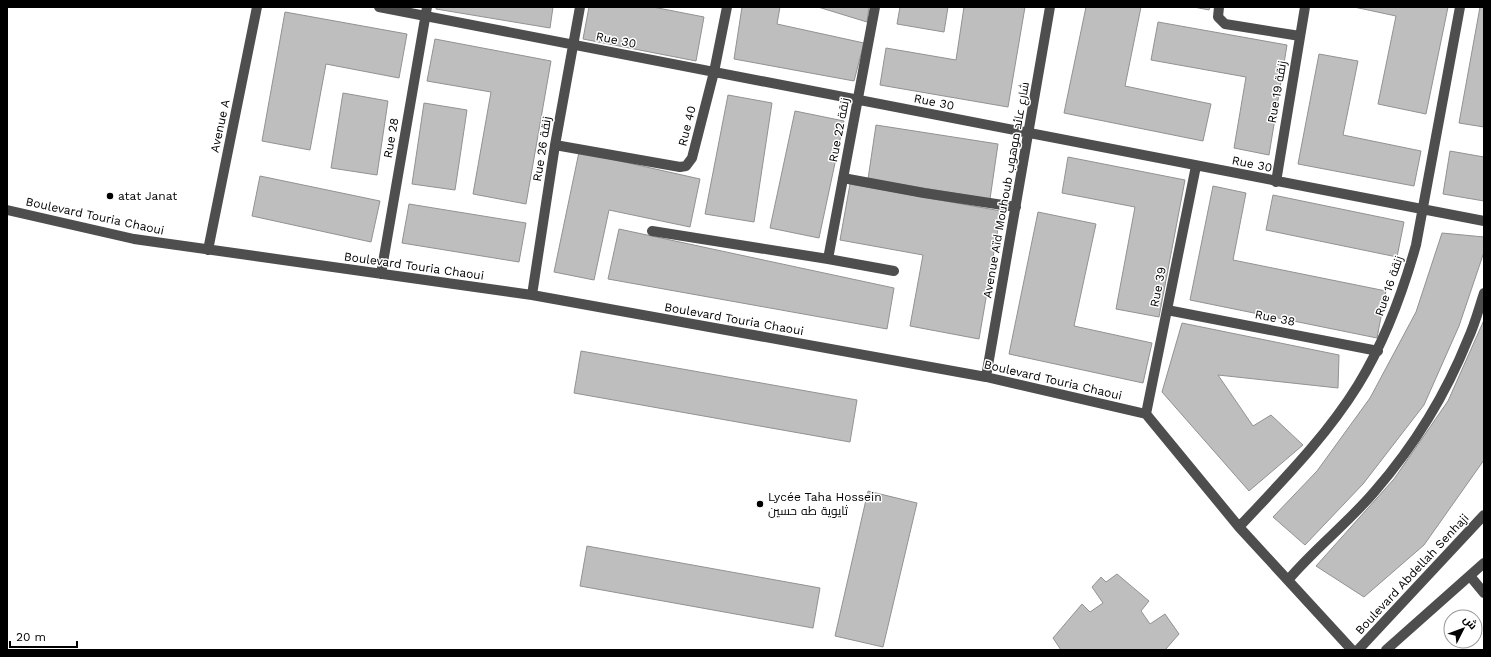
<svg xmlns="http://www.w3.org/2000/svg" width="1491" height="657" font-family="'Work Sans',Cairo,sans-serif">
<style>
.building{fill:#bebebe;stroke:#929292}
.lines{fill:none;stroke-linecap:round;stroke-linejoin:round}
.minor{stroke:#4e4e4e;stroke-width:10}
.poi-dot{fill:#000;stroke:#fff;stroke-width:1.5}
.labels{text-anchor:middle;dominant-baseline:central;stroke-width:3;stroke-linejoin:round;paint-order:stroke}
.street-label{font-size:12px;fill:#000;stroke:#fff}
.poi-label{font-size:12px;fill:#000;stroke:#fff;text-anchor:start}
</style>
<rect width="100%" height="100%" fill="#fff"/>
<path class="building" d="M436,7H553L550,28L436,9Z
M589,7H653L704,17L696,61L583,39Z
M742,7H780L777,24L864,43L854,81L734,59Z
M818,7H869L867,22Z
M900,7H948L944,32L897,24Z
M964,7H1025L1008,107L880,85L886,48L956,60Z
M1086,7H1141L1125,86L1211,104L1203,141L1064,113Z
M1194,7H1210L1209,10Z
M1354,7H1448L1426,114L1378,104L1396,16Z
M1480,7H1484V127L1459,123Z
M285,12L407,34L399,78L326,64L310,150L262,141Z
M1158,22L1287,45L1269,155L1234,148L1246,77L1151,60Z
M435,39L551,61L526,204L473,194L491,92L427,81Z
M1319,54L1358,61L1343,135L1421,151L1414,186L1298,164Z
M343,93L388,101L377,175L331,168Z
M728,95L772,103L754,222L705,214Z
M424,103L467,110L455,190L412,184Z
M795,111L844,121L819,238L770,228Z
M876,125L998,144L990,199L868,179Z
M1450,151L1484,157V201L1443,194Z
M579,152L700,179L690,227L609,210L594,280L554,272Z
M1068,157L1185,180L1159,317L1116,309L1135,207L1062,193Z
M260,176L380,201L371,242L252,216Z
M850,184L1001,211L979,339L910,326L923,255L840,240Z
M1213,186L1246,193L1233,260L1386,291L1377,338L1190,300Z
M1273,195L1404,222L1397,257L1266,230Z
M409,204L526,223L519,262L402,243Z
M1038,212L1096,224L1074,326L1152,343L1143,383L1009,354Z
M619,229L894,288L887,329L608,279Z
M1442,233L1484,237V252L1459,326L1424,405L1363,484L1305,545L1273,517L1317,471L1370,398L1416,312Z
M1484,320V460L1424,545L1364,597L1316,566L1394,479L1448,401Z
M1182,323L1339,355L1338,388L1218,375L1253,426L1271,415L1303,445L1249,491L1162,392Z
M581,351L857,400L850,442L574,393Z
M868,491L917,503L883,647L835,636Z
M587,546L820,588L813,628L580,586Z
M1117,574L1149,601L1141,611L1150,624L1165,614L1179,634L1165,650H1061L1053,638L1082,604L1090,612L1103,603L1092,587L1101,577L1106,582Z"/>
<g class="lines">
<path class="minor" d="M379,7L1484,221
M1219,7L1218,17L1225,24L1300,36
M555,145L680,167L686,166L692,158L714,72L727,7
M843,178L924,193L1016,207
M1276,182L1305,7
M7,210L134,239L532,295L986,377L1146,414L1239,527L1352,650
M652,231L828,259L894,271
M208,250L257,7
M828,259L875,7
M381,274L427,7
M532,295L555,145L580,7
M1167,310L1378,351
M986,377L1050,7
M1146,414L1196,166
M1239,527C1281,482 1326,437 1358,385C1385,341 1402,295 1416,245L1460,7
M1470,576L1484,593
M1288,580C1315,548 1348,523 1375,491C1414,446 1446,394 1468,339C1475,324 1479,308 1484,293
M1358,650L1484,515
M1386,650L1484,563"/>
</g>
<g class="poi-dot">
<circle cx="110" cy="196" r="4"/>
<circle cx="760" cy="504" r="4"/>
</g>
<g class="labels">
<g class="street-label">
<text transform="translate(616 40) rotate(11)">Rue 30</text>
<text transform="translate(1277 92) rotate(-80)">Rue 19 زنقة</text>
<text transform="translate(934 102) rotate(11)">Rue 30</text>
<text transform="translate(220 126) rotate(-78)">Avenue A</text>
<text transform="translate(687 126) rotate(-76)">Rue 40</text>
<text transform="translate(839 130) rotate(-79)">Rue 22 زنقة</text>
<text transform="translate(391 138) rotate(-80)">Rue 28</text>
<text transform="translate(542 149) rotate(-81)">Rue 26 زنقة</text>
<text transform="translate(1252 164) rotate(11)">Rue 30</text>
<text transform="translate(1006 190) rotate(-80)">Avenue Aïd Mouhoub شارع عائد موهوب</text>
<text transform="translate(95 216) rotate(12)">Boulevard Touria Chaoui</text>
<text transform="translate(414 266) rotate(8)">Boulevard Touria Chaoui</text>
<text transform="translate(1389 286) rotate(-71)">Rue 16 زنقة</text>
<text transform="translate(1158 287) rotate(-79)">Rue 39</text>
<text transform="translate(1275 318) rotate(11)">Rue 38</text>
<text transform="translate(734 319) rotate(10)">Boulevard Touria Chaoui</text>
<text transform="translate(1053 380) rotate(13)">Boulevard Touria Chaoui</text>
<text transform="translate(1412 574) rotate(-47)">Boulevard Abdellah Senhaji</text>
</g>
<g class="poi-label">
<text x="118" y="196">atat Janat</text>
<text x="768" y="497">Lycée Taha Hossein<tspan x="768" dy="14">ثايوية طه حسين</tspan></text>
</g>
</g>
<rect width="1491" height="657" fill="none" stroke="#000000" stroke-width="16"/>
<g transform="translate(1463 629) rotate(48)"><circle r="19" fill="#ffffff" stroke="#999999"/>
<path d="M0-3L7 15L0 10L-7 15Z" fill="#000000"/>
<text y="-6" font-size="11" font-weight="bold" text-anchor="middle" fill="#000000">ش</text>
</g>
<path d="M10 641v6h67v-6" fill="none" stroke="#000000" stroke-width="2"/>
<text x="16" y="641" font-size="12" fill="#000000" stroke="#ffffff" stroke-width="3" paint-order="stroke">20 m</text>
</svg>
